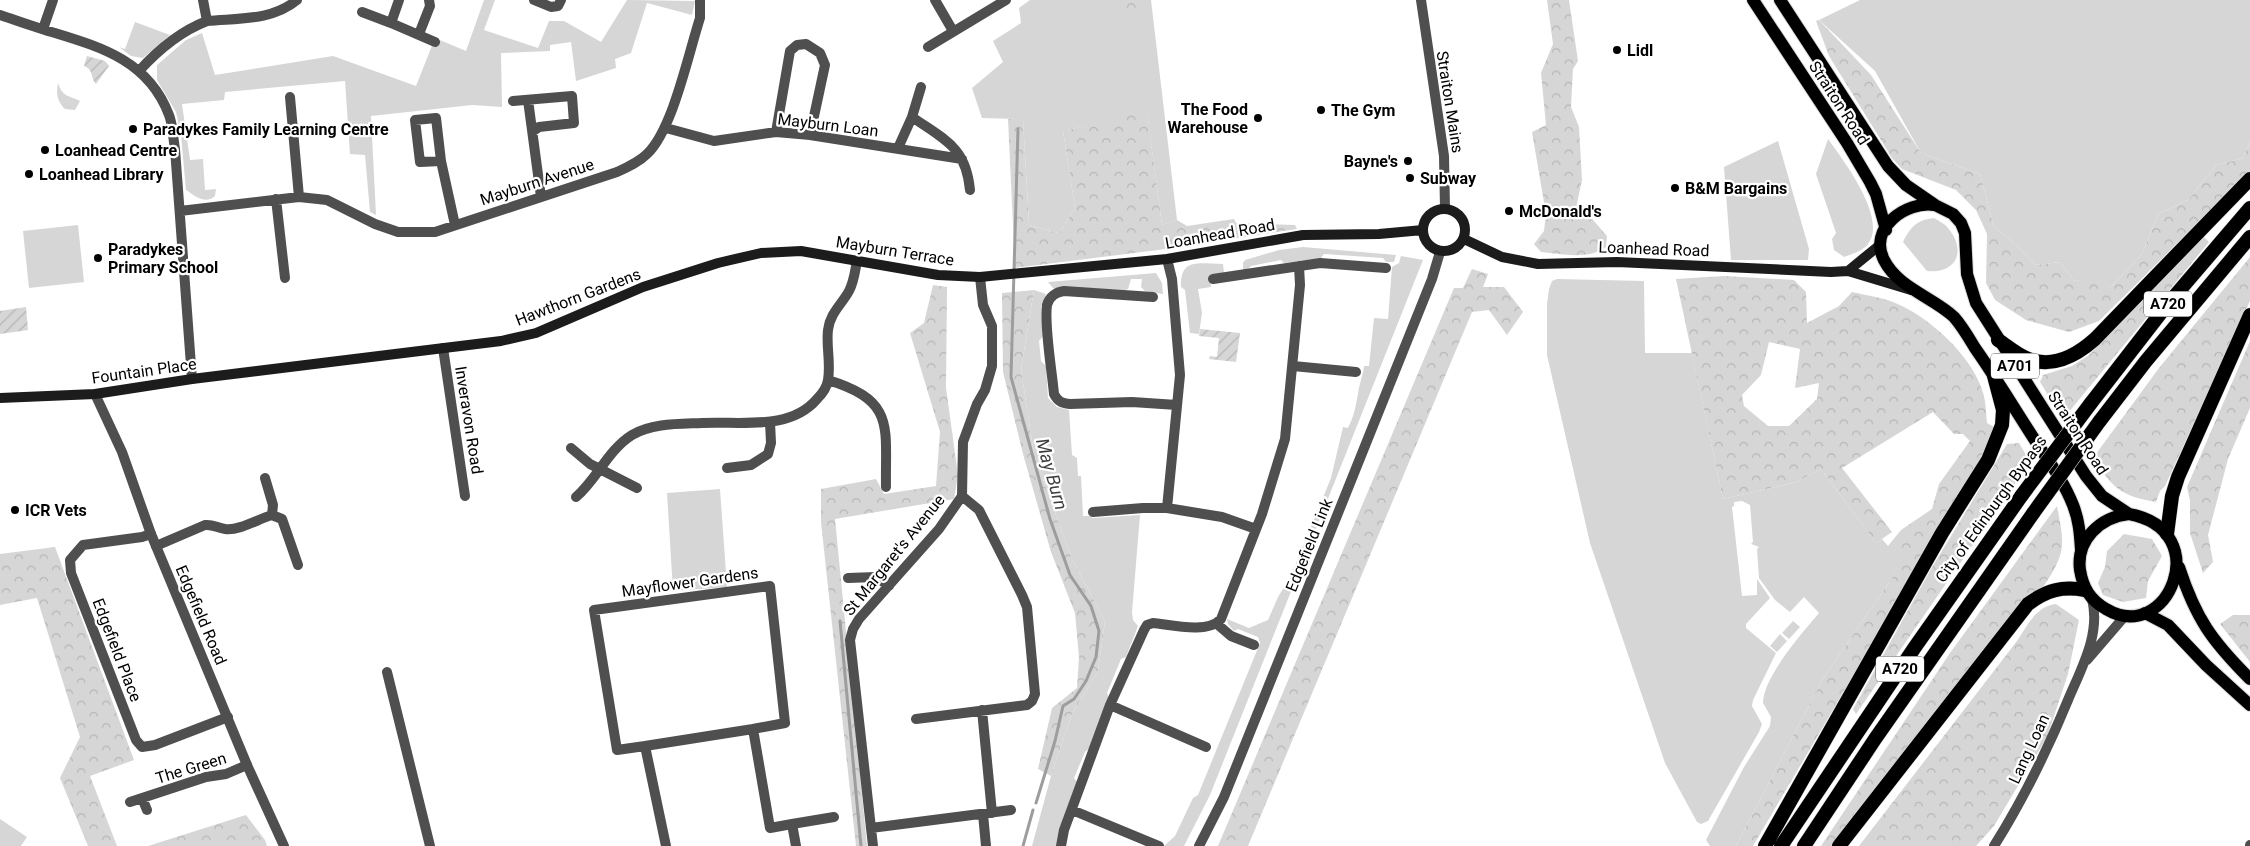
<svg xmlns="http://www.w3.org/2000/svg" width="2250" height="846" font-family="Roboto,sans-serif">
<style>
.grass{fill:#d6d6d6}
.forest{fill:url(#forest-crowns);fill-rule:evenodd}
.garden{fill:url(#garden-furrows)}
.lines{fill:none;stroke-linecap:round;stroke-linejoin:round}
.stream{stroke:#9d9d9d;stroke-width:3}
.primary-casing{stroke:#dbdbdb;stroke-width:14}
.trunk-casing{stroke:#dbdbdb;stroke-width:15}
.minor{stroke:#4f4f4f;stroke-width:10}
.tertiary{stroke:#4f4f4f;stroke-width:10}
.secondary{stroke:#1c1c1c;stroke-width:10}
.primary{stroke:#000;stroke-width:12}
.trunk{stroke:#000;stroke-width:14}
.trunk-bridge-casing{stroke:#dbdbdb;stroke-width:15;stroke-linecap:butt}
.trunk-bridge{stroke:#000;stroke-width:14}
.poi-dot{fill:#000;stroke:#fff;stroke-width:2}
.labels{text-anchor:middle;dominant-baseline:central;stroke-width:4.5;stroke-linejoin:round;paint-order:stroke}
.shield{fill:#fff;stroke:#4c4c4c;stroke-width:1}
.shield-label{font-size:15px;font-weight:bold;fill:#000}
.poi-label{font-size:16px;font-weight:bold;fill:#000;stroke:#fff;text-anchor:start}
.street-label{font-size:16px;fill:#000;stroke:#fff}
.water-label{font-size:18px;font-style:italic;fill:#3e3e3e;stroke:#fff}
</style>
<defs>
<pattern id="forest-crowns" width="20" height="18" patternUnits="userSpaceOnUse" patternTransform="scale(1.25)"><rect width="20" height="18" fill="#d6d6d6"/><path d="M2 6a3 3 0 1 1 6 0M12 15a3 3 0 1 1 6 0" fill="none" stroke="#b6b6b6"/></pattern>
<pattern id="garden-furrows" width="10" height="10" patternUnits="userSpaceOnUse" patternTransform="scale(1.25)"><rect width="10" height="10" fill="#d6d6d6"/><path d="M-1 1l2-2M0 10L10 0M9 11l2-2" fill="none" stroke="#b6b6b6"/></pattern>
</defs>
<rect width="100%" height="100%" fill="#fff"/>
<path class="grass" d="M484,0H495L484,30L538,48L549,21H564L601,42L627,0L695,1L692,15L647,3L631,53L615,59L616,68L576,81L571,42L550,45V51L501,53L502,107L472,105L371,116L376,215L370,212L365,155L350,154L345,81L225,92L224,100L182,104L190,160L203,159L205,190L216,189L215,196C205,205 195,196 186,190L181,135L176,112L157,80V65L186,40L202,33L215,75L333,56L416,86L435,38L466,51Z
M1030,0H1151L1177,220L1162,225L1147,112L1063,131L1075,208L1059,233L1029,225L1023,119L982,118L972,88L1003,62L993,41L1021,23L1019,8Z
M1860,0H2250V141L2243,158L2216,165L2188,200L2158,214L2142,254L2111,287L2098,279L2074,281L2060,262L2035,265L2016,245L1994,227L1980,174L1921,153L1875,71L1819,20Z
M135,22L170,35L143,58L131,56L119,47L125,49Z
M58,83C63,98 69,95 80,101L75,110L65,109C57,101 56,94 58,83Z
M1828,139C1843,160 1888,218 1868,244C1863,251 1852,254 1844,257L1834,250L1832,239L1836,233L1816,174Z
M1778,141L1809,249L1808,260H1731L1724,167Z
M1934,218C1938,221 1944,223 1947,227C1967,249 1958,274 1927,271L1903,242C1911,226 1917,220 1934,218Z
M78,225L84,282L29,288L23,231Z
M1303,247L1396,255L1394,262H1386L1383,258L1324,254L1321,258L1284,263L1281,260L1251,266L1248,269L1243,270V263L1245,260L1279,250Z
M1401,256L1423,260L1210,795L1184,846H1164L1175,836L1193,798L1198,795L1260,643L1258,637L1238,629L1234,631L1228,624L1227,619L1249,628L1268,620L1278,597L1290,578L1331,478L1343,427L1348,428C1355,414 1355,408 1358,394C1359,384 1363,376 1364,366H1369L1374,318L1388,319L1392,267L1399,263Z
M1223,264L1224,273L1210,275L1211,287L1198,289L1202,313L1199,334L1190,333L1185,290L1181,287C1180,257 1200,264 1223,264Z
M1156,273L1162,283L1163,294L1145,291L1141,287L1142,279H1131L1128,289L1125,290L1061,287L1054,289L1048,282Z
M1557,279L1644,281L1645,353H1692L1723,499L1797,482L1821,469L1876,543L1882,539L1888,546L1901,530L1895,549L1904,553L1892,578L1822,680L1736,846H1710L1706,840L1744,767L1770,726L1771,717L1763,703C1763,677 1803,632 1819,613L1804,597L1790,612L1775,600L1759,578L1757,549L1759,547L1751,544L1753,542L1750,505L1742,501L1734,502V506L1732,507L1742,596L1757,595V579L1770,598L1746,624V628L1776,653L1753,700L1752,706L1762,724L1759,732L1708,821L1701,824L1697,822L1665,763L1590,543L1547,355V304L1549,289L1552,281Z
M1034,290L1046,294L1041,307L1043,336L1039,341L1041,361L1046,366L1048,398L1057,407L1069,410L1072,455L1077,458L1078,476H1081L1083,516H1091L1092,518L1140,515L1132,612L1133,620L1138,626L1126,657L1121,659L1107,693L1109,698L1090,748L1085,752L1074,778L1077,782L1064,816L1056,846H1032L1051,776L1072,714L1098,671L1105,621L1072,559L1034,454L1021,370Z
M720,489L727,587L673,591L667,493Z
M1793,621L1800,627L1789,639L1782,633Z
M1780,634L1787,641L1777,652L1770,646Z
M0,819L27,837L21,846H0Z"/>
<path class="forest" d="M1119,0H1150L1151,8L1134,18Z
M1547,0H1569L1578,61L1573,69L1571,107L1579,127L1582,180L1576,208L1587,213L1607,236L1606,247C1589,260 1562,254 1541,252L1534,244L1544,231L1546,214L1532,132L1546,125L1541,73L1553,44Z
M1819,20L1871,75L1921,153L1980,174L1994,227L2016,245L2035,265L2060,262L2074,281L2098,278L2111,287L2142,254L2158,214L2188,200L2216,165L2243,158L2250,141V171L2099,321L2069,332L2026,320L1995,300L1986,283L1987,234L1976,210L1956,190L1902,169L1892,158L1829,56L1816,21Z
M1147,111L1162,225L1177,220L1187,226L1234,219L1236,223L1295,225L1297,229L1158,250L1015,268L1008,119L1023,118L1029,225L1059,233L1075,208L1063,131Z
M2203,236L2209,242L2063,419L2040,382L2043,375L2072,366L2089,355Z
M2250,257V301L2165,486L2160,491L2156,502C2120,496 2112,487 2093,458L2159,368Z
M1472,269L1488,274L1483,287H1504L1523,312L1507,335L1489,310L1472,312L1248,846H1218L1454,288H1463Z
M1724,276L1794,280L1806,292L1807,323L1839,306L1852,292C1865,295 1880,297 1893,302C1929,316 1975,358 1984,396C1986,405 1986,414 1987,423L1994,427L1981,458L1753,846H1736L1822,680L1892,578L1903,553L1894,549L1901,530L1932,509L1939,484L1970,441L1963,434H1954L1933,412L1842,468L1892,532L1876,543L1821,469L1797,482L1723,499L1676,279ZM1769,342L1800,349L1795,388L1819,383L1817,399L1789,426H1768L1744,406L1742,395L1761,375Z
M933,285L947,287L946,388L958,475L954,499L835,519L867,846H856L821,522V489L876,479L884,494L936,486L940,432L910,333L924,323Z
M1034,290L1021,370L1034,454L1072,559L1105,621L1098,671L1072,714L1051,776L1038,769L1052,708L1077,688L1079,657L1075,613L1051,552L1023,454L1003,372L1002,293Z
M2250,341V408L2228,459L2208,535L2213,562L2203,573L2190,533V501L2187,487Z
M2019,443L2030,462L1856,714L1853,709L1931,569L2007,444Z
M2057,506C2065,547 2066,553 2042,589L1833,846H1821L1950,653Z
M2124,534L2152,539L2162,556L2148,581L2146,598L2123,602L2103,595L2098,583L2105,567L2107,551Z
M55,547L134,760L90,776L117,846H88L60,778L80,737L37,598L0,605V554Z
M2056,604L2079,620L2068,674L2047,737L1994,826L1976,846H1859L2017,641C2027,626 2036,606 2056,604Z
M2233,615H2250V662L2220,624Z
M246,815L265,840L267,846H148Z"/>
<path class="garden" d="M87,56L105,61L109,66L96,84C90,77 94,70 84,66Z
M26,307L28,330L0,334V311Z
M1200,329L1240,333L1236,362L1209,359L1210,356L1217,357L1219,338L1199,336Z"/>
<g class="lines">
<path class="stream" d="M1018,129L1011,377L1050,519L1070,575L1091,606L1099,631L1096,657L1086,681L1074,699L1063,706L1055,741L1036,803
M840,621L861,846
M1023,846L1033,810"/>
<defs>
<path id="primary" d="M1753,0L1847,143L1870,182L1876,194L1886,230
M1780,0L1888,166L1906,185L1935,205L1953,214L1961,223L1965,233L1967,274L1976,303L2086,476L2102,496L2129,514
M1934,205C1906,201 1868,228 1884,260C1898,288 1933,297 1954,317C1962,326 1969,338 1975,348C1994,375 2011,403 2029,431C2044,455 2063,479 2073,505C2079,520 2080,534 2081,550
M2129,514C2216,530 2168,646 2106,609C2090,600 2083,588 2080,570C2076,540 2100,517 2129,514Z
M2179,567C2196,619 2212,641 2250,679
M2145,613L2168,625L2206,665L2250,705"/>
<path id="trunk" d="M1998,340C2006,345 2015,353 2024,357C2050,370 2076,356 2095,339L2250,179
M2091,403L2167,305L2250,208
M2099,422L2146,361L2250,237
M2167,534L2172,496L2178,477L2250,315
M1765,846L1942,533L1988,460L2002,425L2003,410L1994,376
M1781,846L1915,647L2022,495
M1804,846L1875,739L2034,512
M1839,846L2028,604C2047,590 2062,586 2085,590"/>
</defs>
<use href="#primary" class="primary-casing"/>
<use href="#trunk" class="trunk-casing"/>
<path class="minor" d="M203,0L207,21
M399,0L391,23L435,42
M534,0L551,7L558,6L561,0
M935,0L953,31
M1421,0L1444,156L1445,209
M362,12L391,23
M0,15C18,21 37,28 55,33C104,48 149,62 169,115C173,125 173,138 175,149L192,379
M43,29L53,0
M419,34L430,6L429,0
M928,47L1006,0
M139,71C158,50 181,31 207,21C238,18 272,21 297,0
M290,97L299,197
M528,100L541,197
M513,101L572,96L574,123L539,127L533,131
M912,117L921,87
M436,118L441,161L420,162L415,120Z
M666,128L714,141L776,132L810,135L962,159
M776,132L790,51L797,45L806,44L820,53L825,65L810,135
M898,148L912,117C945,140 966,147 970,190
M441,161L455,225
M276,199L285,278
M180,211L299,197L327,200L375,224L398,232H435L617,172C628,167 639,162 647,154C673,129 688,55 700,18V0
M1167,259L1172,279L1180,375L1167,508L1222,517L1256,529
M1213,279L1320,263L1386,268
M1153,297L1064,291C1056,292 1049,297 1047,305C1044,326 1052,371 1054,394C1058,402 1062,403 1070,404L1132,402L1177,405
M443,348L465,496
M1293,366L1356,372
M828,380C896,401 885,426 886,487
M571,448L590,464L637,488
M727,468L751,465L768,454L771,443L770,422
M265,478L273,505L272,515L282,519L298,565
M576,497C597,479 608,450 632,435C652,423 680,424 702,423C741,421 790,431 817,399C822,394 827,387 828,380C831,363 826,346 828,330C830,313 842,304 849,291C854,282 855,271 857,261
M1093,512L1143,508H1167
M151,534L142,537L83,545L70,560L71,573L136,740L142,747L155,745L228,717
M156,546L205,525C213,524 217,528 225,529C239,531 258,519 272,515
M848,578L876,577L889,586
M1217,624L1231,636L1254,645
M387,672L430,846
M1110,705L1206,747
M982,710L992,813
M916,719L1027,705L1032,701L1035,694L1027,607L1022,595L979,510L962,496
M645,746L753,729
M142,798L147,810
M130,802L206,777L226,774L247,765
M1072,810L1159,846
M983,814L986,846
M792,824L834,817
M871,828L1011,810
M666,846L645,746L617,750L594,610L770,586L785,723L753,729L770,828L792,824L796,846
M873,846L850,640L853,629L859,619L939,529L962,496L963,442L977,404L985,390L992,366V326L983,305L980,277
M1061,846L1064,830L1110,705L1144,630L1147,625L1153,623C1172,625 1208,634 1221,619L1262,514L1285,439L1300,285L1299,266
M2250,846V845"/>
<path class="tertiary" d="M95,394L122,452L151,534L247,765L284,846
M2087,660L2124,617
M1199,846L1224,797L1432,279L1440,252
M1994,846C2023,800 2047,751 2068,700C2081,669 2101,634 2092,599"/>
<path class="secondary" d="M1423 230a21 21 0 1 1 42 0a21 21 0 1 1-42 0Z
M1464,239L1502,257L1538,264L1617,262L1831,272L1848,271L1911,290
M1848,271L1881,244
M0,398L95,394L192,379L501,341L536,333L643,287L718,263L761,253L801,251L938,275L980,277L1167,259L1303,235L1379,234L1423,230"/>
<use href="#primary" class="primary"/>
<use href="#trunk" class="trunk"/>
<defs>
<path id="trunk-bridge" d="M2022,495L2091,403
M2034,512L2099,422"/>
</defs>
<use href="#trunk-bridge" class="trunk-bridge-casing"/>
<use href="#trunk-bridge" class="trunk-bridge"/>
</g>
<g class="poi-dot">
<circle cx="1617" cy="50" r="5"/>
<circle cx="1321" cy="110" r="5"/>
<circle cx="1258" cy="118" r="5"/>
<circle cx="133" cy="129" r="5"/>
<circle cx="45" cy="150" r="5"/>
<circle cx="1408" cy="161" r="5"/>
<circle cx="29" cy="174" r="5"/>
<circle cx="1410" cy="178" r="5"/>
<circle cx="1675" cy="188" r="5"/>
<circle cx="1509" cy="211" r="5"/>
<circle cx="98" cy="258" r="5"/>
<circle cx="15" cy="510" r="5"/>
</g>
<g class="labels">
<g class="shield">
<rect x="2144" y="291.5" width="48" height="25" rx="4"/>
<rect x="1991" y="353.5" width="48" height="25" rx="4"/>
<rect x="1876" y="656.5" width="48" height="25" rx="4"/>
</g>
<g class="shield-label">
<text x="2168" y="304">A720</text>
<text x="2015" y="366">A701</text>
<text x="1900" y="669">A720</text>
</g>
<g class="poi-label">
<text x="1627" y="50">Lidl</text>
<text x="1248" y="109" text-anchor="end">The Food<tspan x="1248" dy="18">Warehouse</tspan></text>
<text x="1331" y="110">The Gym</text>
<text x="143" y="129">Paradykes Family Learning Centre</text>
<text x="55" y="150">Loanhead Centre</text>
<text x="1398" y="161" text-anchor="end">Bayne's</text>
<text x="39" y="174">Loanhead Library</text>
<text x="1420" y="178">Subway</text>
<text x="1685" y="188">B&amp;M Bargains</text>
<text x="1519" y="211">McDonald's</text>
<text x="108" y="249">Paradykes<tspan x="108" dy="18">Primary School</tspan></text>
<text x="25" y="510">ICR Vets</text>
</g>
<g class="street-label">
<text transform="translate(1450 102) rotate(81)">Straiton Mains</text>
<text transform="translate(1839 103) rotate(57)">Straiton Road</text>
<text transform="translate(828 125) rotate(7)">Mayburn Loan</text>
<text transform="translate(537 182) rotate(-18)">Mayburn Avenue</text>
<text transform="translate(1220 234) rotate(-10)">Loanhead Road</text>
<text transform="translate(1654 249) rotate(2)">Loanhead Road</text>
<text transform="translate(895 251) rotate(9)">Mayburn Terrace</text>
<text transform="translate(578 297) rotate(-21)">Hawthorn Gardens</text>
<text transform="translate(144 371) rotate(-8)">Fountain Place</text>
<text transform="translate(469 420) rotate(81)">Inveravon Road</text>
<text transform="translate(2078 433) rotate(57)">Straiton Road</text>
<text transform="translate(1991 509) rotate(-54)">City of Edinburgh Bypass</text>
<text transform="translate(1309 545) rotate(-68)">Edgefield Link</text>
<text transform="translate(894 555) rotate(-51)">St Margaret's Avenue</text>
<text transform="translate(690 582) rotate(-8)">Mayflower Gardens</text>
<text transform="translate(201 615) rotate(67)">Edgefield Road</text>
<text transform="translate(117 650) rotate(69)">Edgefield Place</text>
<text transform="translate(2029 749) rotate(-65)">Lang Loan</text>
<text transform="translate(191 768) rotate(-17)">The Green</text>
</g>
<g class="water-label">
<text transform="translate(1052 474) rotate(74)">May Burn</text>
</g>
</g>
</svg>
